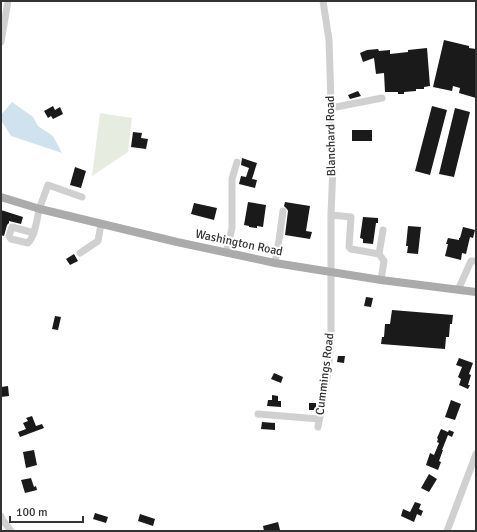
<svg xmlns="http://www.w3.org/2000/svg" width="477" height="532" font-family="Signika,sans-serif">
<style>
.green{fill:#e6ecdf}
.water{fill:#cfe2ee}
.building{fill:#1a1a1a}
.lines{fill:none;stroke-linecap:round;stroke-linejoin:round}
.minor{stroke:#d0d0d0;stroke-width:7}
.major{stroke:#ababab;stroke-width:8}
.labels{text-anchor:middle;dominant-baseline:central;stroke-width:4;stroke-linejoin:round;paint-order:stroke}
.street-label{font-size:12px;fill:#333;stroke:#fff}
</style>
<rect width="100%" height="100%" fill="#fff"/>
<path class="green" d="M100,113L132,118L128,152L92,176Z"/>
<path class="water" d="M12,102L33,117L38,126L53,136L62,153L11,136L1,120V115Z"/>
<path class="building" d="M444,40L469,46V48L476,49V98L459,93L460,88L453,86L452,91L433,87Z
M427,48L430,86L424,87V89H416V91L404,92V94H398V92H385L384,73L376,74L374,58L363,62L360,53L367,50L378,49L379,51L390,50V54L408,52V50Z
M358,91L361,96L350,99L348,95Z
M53,106L55,110L60,107L63,114L53,119L51,116L48,118L44,111Z
M432,106L447,110L430,175L415,171Z
M455,108L470,112L454,177L439,174Z
M352,130H372V141H352Z
M133,132L142,133L141,138L148,139L146,149L131,147Z
M242,158L257,163L252,179L257,180L255,188L239,184L241,176L246,177L249,168L241,165Z
M75,167L86,171L81,188L70,185Z
M248,202L266,205L263,227L257,226V228L249,227V226L244,225Z
M285,202L310,206L306,231L312,232L310,239L285,235L288,211L287,209L284,206Z
M194,203L217,208L214,220L191,214Z
M1,210L23,217L21,224L9,221V223L7,225L4,236L1,235Z
M363,217L378,218V223H376L373,244L363,243V239L360,238Z
M408,226L421,227L418,254L407,253L408,246H406Z
M463,227L475,230L473,238L470,237L466,254L462,253L461,260L445,256L448,244H446L448,238L459,240V238H460Z
M74,254L78,261L70,265L66,259Z
M366,297L373,298L371,307L364,306Z
M392,310L453,315L452,324H450L449,337H446L445,349L381,344L382,337H384L385,324H390Z
M55,316L61,317L58,330L52,329Z
M338,356H345L344,363L337,362Z
M459,358L473,363L469,374L471,375L468,385H470L468,389L459,385L461,379L458,377L462,367L456,365Z
M274,373L283,377L281,383L271,379Z
M8,386L9,396L1,397V387Z
M272,395L278,396V401H281V407L267,406L268,400H272Z
M451,400L461,404L455,420L445,417Z
M309,403H316V410H309Z
M32,416L36,426L42,424L44,428L20,437L18,432L26,429L23,423L28,421L26,418Z
M262,422L275,423V430L261,429Z
M441,429L448,432L449,430L454,432L452,437L448,435L442,450H443L439,461L441,462L438,470L426,465L430,453L434,455L439,443L437,442L438,439L437,438Z
M34,450L37,465L26,468L23,452Z
M429,474L437,479L429,492L421,488Z
M31,478L34,487L36,486L37,490L25,493L21,480Z
M415,502L421,504L419,509L423,511L421,516L417,514L414,522L401,516L403,509L410,512Z
M95,513L108,517L106,523L93,519Z
M140,514L155,519L153,526L138,521Z
M278,522L280,530L276,531H264L263,526Z"/>
<g class="lines">
<path class="minor" d="M1,42L8,1
M331,108L382,98
M331,215L351,217L349,247L351,249L379,254L384,261L381,280
M34,233L12,227L9,236L11,239L28,243C35,236 37,219 39,210C42,201 45,193 48,185L82,197
M80,253L98,241L101,224
M226,253L232,228V179L237,162
M379,254L383,230
M275,263L279,240L283,211
M458,290L471,261H476
M258,414L319,419
M318,427L328,372L331,339V215L333,165L329,40L323,1
M1,516L2,519L11,531
M447,531L476,454"/>
<path class="major" d="M1,197L40,209L177,242L275,263L381,280L476,292"/>
</g>
<g class="labels">
<g class="street-label">
<text transform="translate(331 136) rotate(-91)">Blanchard Road</text>
<text transform="translate(239 243) rotate(12)">Washington Road</text>
<text transform="translate(325 374) rotate(-83)">Cummings Road</text>
</g>
</g>
<rect width="477" height="532" fill="none" stroke="#333333" stroke-width="4"/>
<path d="M10 516v6h73v-6" fill="none" stroke="#333333" stroke-width="2"/>
<text x="16" y="516" font-size="12" fill="#333333" stroke="#ffffff" stroke-width="3" paint-order="stroke">100 m</text>
</svg>
